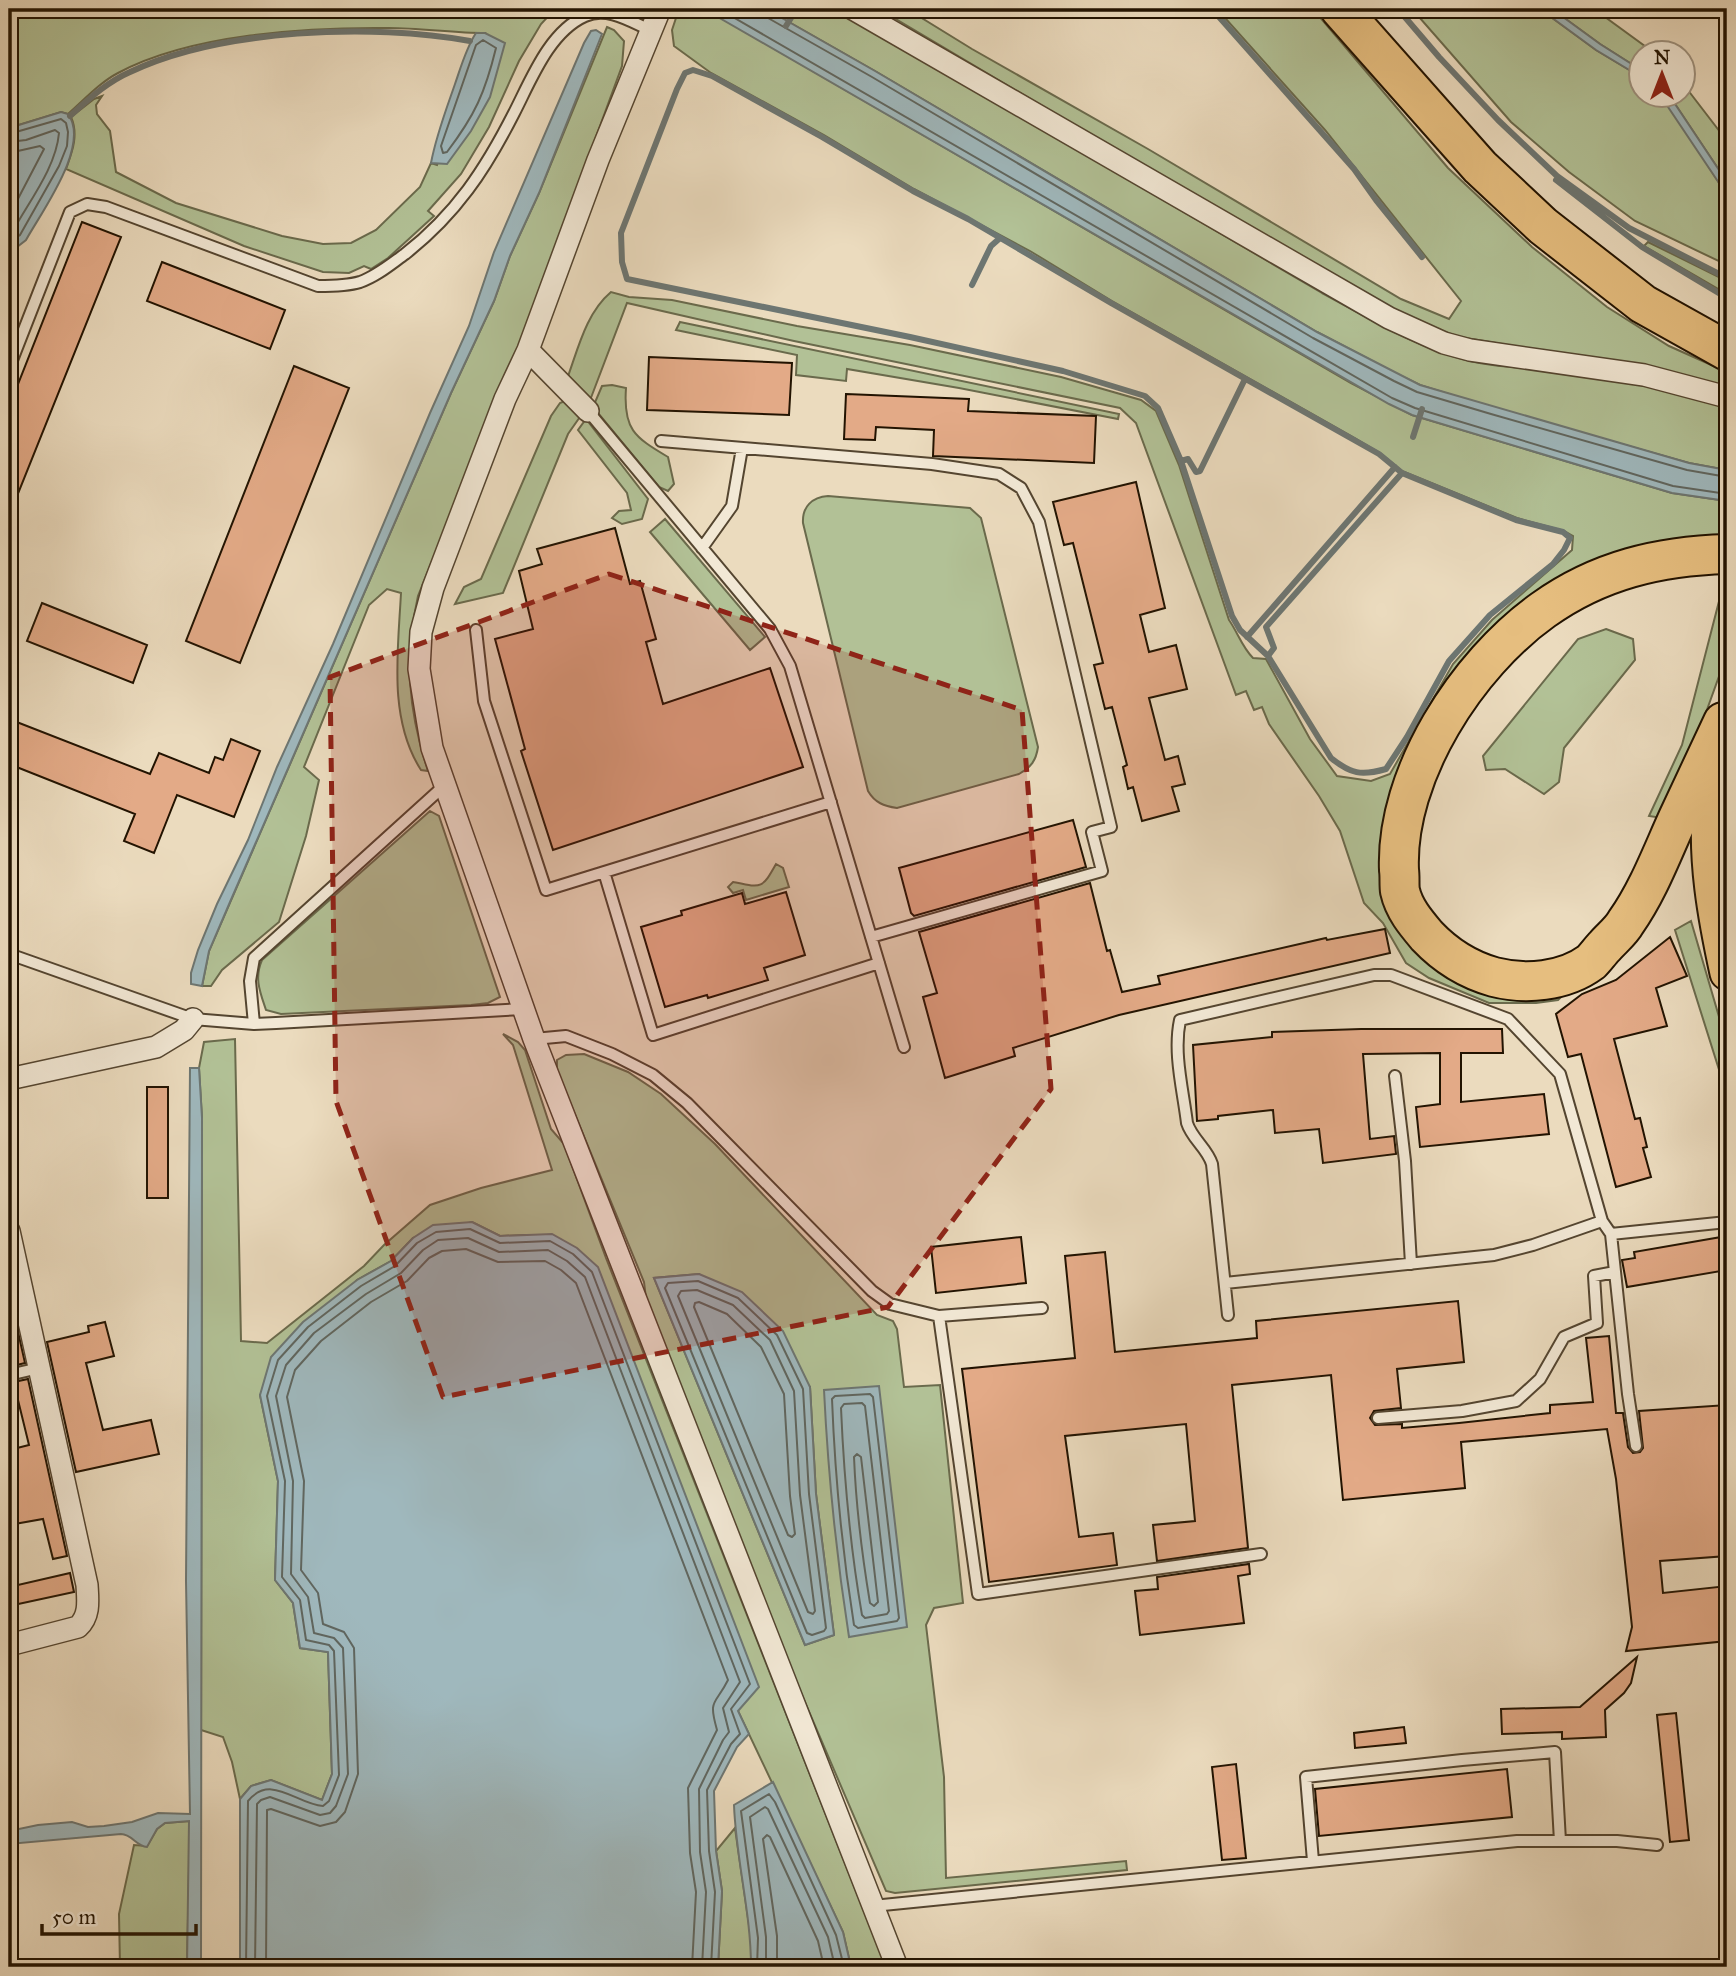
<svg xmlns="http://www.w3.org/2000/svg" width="1736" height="1976" font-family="'IM FELL Great Primer',serif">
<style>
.green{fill:#b2c196;stroke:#6a6a4c;stroke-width:2;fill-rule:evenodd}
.water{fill:#9fb8bd;stroke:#6d7672;stroke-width:2}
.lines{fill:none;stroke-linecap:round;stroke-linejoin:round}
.shore{stroke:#60665f;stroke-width:2}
.stream{stroke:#6d7672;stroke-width:6}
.building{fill:#e3aa87;stroke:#221301;stroke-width:2}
.lane-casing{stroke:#544530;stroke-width:14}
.street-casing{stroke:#544530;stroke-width:24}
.primary-casing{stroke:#221301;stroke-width:37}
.highway-casing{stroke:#221301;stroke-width:42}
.lane{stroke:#f2e8d5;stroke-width:10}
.street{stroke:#f2e8d5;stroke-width:21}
.primary{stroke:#e6be7f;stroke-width:33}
.highway{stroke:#e6be7f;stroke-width:38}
.marked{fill:#8f2418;fill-opacity:0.2;stroke:#8f2418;stroke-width:5;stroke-dasharray:14 9;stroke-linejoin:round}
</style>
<rect width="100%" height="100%" fill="#ebdbbe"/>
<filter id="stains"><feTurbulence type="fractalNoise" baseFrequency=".00286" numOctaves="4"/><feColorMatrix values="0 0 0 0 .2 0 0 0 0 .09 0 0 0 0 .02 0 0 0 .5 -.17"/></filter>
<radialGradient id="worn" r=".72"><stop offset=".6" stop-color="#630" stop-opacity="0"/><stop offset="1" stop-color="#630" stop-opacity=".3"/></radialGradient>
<path class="green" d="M23,9H555L541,24L519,61L489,127L461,174L428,211L434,216L388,258L371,269L364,266L349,273L323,272L244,246L66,169C72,152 79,135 71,117L94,99L102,96L96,105L97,114L110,131L116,172L176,203L282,236L323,244L351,243L376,230L420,187L431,163L437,165L485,33C453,33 421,28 389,28C308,27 190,34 118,73C99,83 84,100 68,114L61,112L9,128V14Z
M679,9H704L709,11L1351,383L1412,415L1672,493L1727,501V545L1637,555L1437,717L1406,922L1567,991L1558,1000L1536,1003H1489L1429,978L1406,963L1383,923L1364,903L1340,831L1319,796L1269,724L1262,707L1254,710L1246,691L1236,695L1136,423L1120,408L794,341L627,303L589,403L567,379C578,349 586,313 611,292L629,297L672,300L797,326L910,345L1061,377L1141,400L1156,411L1179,465L1229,620C1238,633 1242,647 1253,658L1266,659L1310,739L1337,776L1371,781L1390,774L1453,664L1492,620L1572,550L1573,536L1564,531L1517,518L1402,471L1380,453L1353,437L1112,301L1030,251L914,189L824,135L711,73L674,46L672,30Z
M766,9H838L1322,293C1367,317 1415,347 1466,360C1500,369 1537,367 1572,372C1625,378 1676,393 1727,408V470L1689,463L1493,408L1420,385L1397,374L1317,332L875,71Z
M879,9H907L972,49L1148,149L1401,299L1449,319L1461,301L1325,130L1217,9H1313L1448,168L1532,247L1607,307L1669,346L1727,372V389L1587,358L1460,337L1409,320L1217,210Z
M1412,9H1540L1596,50L1641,77L1642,94L1660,95L1665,99L1727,195V265L1635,221L1569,172L1511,122Z
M1552,9H1594L1653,52H1642L1641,70L1600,44Z
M607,27L614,30L624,41L622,66L524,333L418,596C404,659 408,710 428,771L421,770C388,719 398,651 401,593L387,589L369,605L304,767L319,780L306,836L279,922L222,970L211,986H202L209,951L451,393L494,301L510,256L539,193Z
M1684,85L1727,141V182L1669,95L1684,94Z
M1648,242L1727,281V294L1644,246Z
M680,322L1119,414L1118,419L959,388L847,369L846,381L796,375L797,355L676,330Z
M612,385L626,388C623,429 634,437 668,457L674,484L668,491L659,487L593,407L602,386Z
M565,401L582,414L568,434L503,593L455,604L464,587L481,579L551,416L560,403Z
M586,419L648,499L642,519L622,524L612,518L619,511L631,510L627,493L578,430Z
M828,496L970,508L981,518L1038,747C1036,761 1031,767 1019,774L897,808C884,806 875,803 868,791L803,523C802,507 812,497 828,496Z
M665,519L765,637L750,650L650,532Z
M1725,578H1727V654L1695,743L1662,818L1649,816L1682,745Z
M1606,629L1633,639L1635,660L1564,748L1559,782L1544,794L1505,769L1486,770L1483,756L1578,639Z
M430,811L439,816L500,997L488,1003L471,1005L281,1014L266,1010C260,992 254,978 262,960Z
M776,864L783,868L789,887L746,900L743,890L733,893L728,887L733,882C762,888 762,889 776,864Z
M1691,921L1727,1044V1095L1675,930Z
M503,1034L518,1042L525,1050L551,1129L564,1144L606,1258L886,1967H851L843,1932L738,1711L525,1235L500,1236L472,1222L413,1238L391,1261L357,1280L260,1395L278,1481L275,1580L293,1603L300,1648L328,1652L332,1774L322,1800L271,1780L251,1786L240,1799L232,1762L223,1737L201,1730L202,1118L199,1068L204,1042L235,1039L241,1341L267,1343L364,1266L384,1245L430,1205L481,1188L552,1170L513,1045Z
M584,1054L628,1072L661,1094L715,1144L877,1315L893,1321L897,1329L904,1387L940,1385L963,1603L934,1608L926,1625L944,1777L946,1878L1126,1861L1127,1870L895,1893L886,1891L789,1665L646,1298L644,1282L557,1071V1060L566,1055ZM699,1274L810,1387L816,1494L834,1635L805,1645L654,1278Z
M190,1821L187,1967H120L119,1914L134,1845L147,1846L157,1829L165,1823Z
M735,1828L751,1939V1967H718L722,1891L716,1851Z"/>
<path class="water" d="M704,9H766L875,71L1317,332L1420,385L1689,463L1727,470V501L1672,493L1412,415L1389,404Z
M1540,9H1552L1600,44L1641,70V77L1596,50Z
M596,30L602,34L539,193L510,256L494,301L451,393L230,902L209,951L202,986L191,984V973L198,950L217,904L248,840L277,767L333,644L430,413L469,326L494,252L584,43L591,31Z
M476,33H485L505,43L490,97L471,131L447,164L431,163C436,136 446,110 455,84C461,67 466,48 476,33Z
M1660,95H1669L1727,182V195Z
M61,112L68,114C91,145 42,211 26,240L17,247L9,248V128Z
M190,1068H199L202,1118L201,1967H187L189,1821L165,1823L157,1829L147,1847C136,1846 132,1834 121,1834L9,1844V1831L38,1825L72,1822L88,1827L104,1826L132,1822L158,1813L190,1814L186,1581Z
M472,1222L500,1236L552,1234L577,1248L598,1267L759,1687L738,1711L749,1734L737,1747L714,1791L716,1851L722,1891L718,1967H240V1799L251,1786L271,1780L322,1800L332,1774L328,1652L300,1648L293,1603L275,1580L278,1481L260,1395L271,1357L303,1322L357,1280L391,1261L413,1238L433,1225Z
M699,1274L742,1292L783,1331L810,1387L816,1494L834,1635L805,1645L654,1278Z
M879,1386L907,1627L849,1637C836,1554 828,1473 824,1390Z
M773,1782L843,1932L851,1967H751C751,1912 736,1860 734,1805Z"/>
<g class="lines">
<path class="shore" d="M719,9L1392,398L1415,408L1673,486L1727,494
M764,9L768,18L872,77L1313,338L1394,381L1417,392L1491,414L1687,470L1727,477
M483,40L496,48C485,93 475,115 447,152L443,153L441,146L476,45Z
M9,134L61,119L66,123L68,132L67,146L59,166L20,235L9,241
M9,142L26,140L55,130L59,133C56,167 30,200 14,229L9,232
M9,153L40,146L44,149L9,216
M698,1281L738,1298L777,1335L803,1389L809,1494L826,1628L824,1631L812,1635L807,1633L665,1288L668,1283Z
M697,1290L733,1305L770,1340L794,1391L800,1495L815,1611L813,1614L808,1612L678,1296L681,1291Z
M699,1302L727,1314L761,1347L784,1394L790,1496L795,1534L792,1537L788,1535L694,1307L695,1303Z
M870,1394L873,1397L899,1618L897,1621L858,1628L854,1625C842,1550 835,1476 832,1399L835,1396Z
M862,1403L865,1406L889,1611L887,1614L865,1618L862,1615C850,1546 844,1478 841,1408L844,1404Z
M857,1454L861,1457L878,1602L874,1606L870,1603C862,1555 856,1506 854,1457Z
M246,1967L248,1801C271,1773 296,1804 323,1806L329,1801L339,1775L334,1651L329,1645L306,1640L300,1600L282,1577L285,1481L267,1396L278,1360L308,1327L361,1286L395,1266L417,1243L436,1232L470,1229L500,1243L550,1241L573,1254L592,1272L750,1684L731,1709L740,1734L731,1744L707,1790L709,1851L715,1892L711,1967
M255,1967L257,1804L261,1800L270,1797L320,1815L330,1813L336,1806L348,1774L343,1648L334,1638L314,1633L308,1597L291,1574L293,1481L276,1396L286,1365L314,1333L366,1294L401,1273L423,1250L438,1240L468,1238L499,1252L548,1250L567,1261L585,1277L740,1682L723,1708L729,1732L723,1740L699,1789L700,1852L706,1892L702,1967
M266,1967L267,1810L271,1809L320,1826L336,1822L345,1812L358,1774L354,1648L344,1632L323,1624L318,1593L301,1570L304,1481L287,1397L295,1370L321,1341L371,1302L407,1281L429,1258L442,1251L466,1249L498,1262L545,1261L561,1270L576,1283L728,1680C715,1706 708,1698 717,1730L688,1788L690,1853L696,1892L692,1967
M757,1967L758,1938L741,1811L769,1794L775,1802L836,1935L844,1967
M766,1967V1937L750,1817L765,1807L768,1809L828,1937L835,1967
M777,1967V1936L763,1839L767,1835L770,1837L818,1941L824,1967"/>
<path class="stream" d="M1212,9L1354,169L1376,200L1422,257
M1398,9L1439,57L1498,120L1557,176L1629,228L1727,278
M786,26L796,10
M693,70L712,76L822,137L913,191L968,219L1111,303L1379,454L1402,473L1516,520L1563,532L1570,538L1564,550L1553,564L1490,615L1449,661L1407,737L1386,769C1361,776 1351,774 1331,758L1268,656L1240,630L1232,616L1181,461L1158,408L1145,396L1063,371L910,337L627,279L622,262L621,233L677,89L685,73Z
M70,116C89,99 107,82 130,72C220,29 373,23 470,41
M1556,180L1642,247L1727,298
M972,285L991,246L1000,238
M1413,437L1422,409
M1181,461L1188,459L1196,472L1200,471L1245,379
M1247,637L1395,467
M1268,656L1274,648L1266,627L1402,473"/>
</g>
<path class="building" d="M82,222L121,237L9,516V407Z
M162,262L285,310L270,349L147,301Z
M649,357L792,363L789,415L647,410Z
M294,366L349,388L240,663L186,641Z
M846,394L969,399L968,411L1096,416L1094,463L933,456L934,430L876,427L875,440L844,439Z
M1136,482L1165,608L1140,615L1149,652L1176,645L1187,689L1149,698L1165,760L1178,756L1185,784L1172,787L1179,811L1142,821L1133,787L1128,789L1123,767L1127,765L1112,707L1105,709L1094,665L1103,663L1073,543L1064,545L1053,502Z
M615,528L630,584L640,581L656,639L646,642L663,704L770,668L803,767L553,850L521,751L525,749L495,639L533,629L519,571L542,564L537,549Z
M42,603L147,645L133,683L27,641Z
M9,719L150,774L159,753L209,773L215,757L223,760L231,739L260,751L234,817L177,795L154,853L124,841L135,814L9,764Z
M1073,820L1086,867L914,916L911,913L899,868Z
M1090,883L1107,951L1110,950L1122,992L1160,984L1158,976L1326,938L1327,940L1385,929L1390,953L1119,1015L1013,1048L1015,1056L945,1078L923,997L937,993L919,932Z
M786,892L805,955L764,968L768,980L708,998L707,995L665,1007L641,927L682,915L681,911L742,893L745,904Z
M1670,937L1687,976L1656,988L1667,1026L1614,1039L1635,1119L1640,1118L1647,1147L1643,1148L1651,1177L1616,1187L1581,1054L1568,1057L1556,1014L1582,994L1616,980Z
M1361,1029H1502L1503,1053H1461V1102L1544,1094L1549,1134L1420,1147L1416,1107L1440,1104V1053L1363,1054L1370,1139L1394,1136L1396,1154L1323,1163L1319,1129L1275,1133L1273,1110L1218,1116V1119L1197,1121L1193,1045L1272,1037V1032Z
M147,1087H168V1198H147Z
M1727,1236V1270L1627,1287L1622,1260L1635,1258L1634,1252Z
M1021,1237L1026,1283L936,1293L931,1247Z
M1105,1252L1115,1352L1257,1338L1256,1321L1458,1301L1464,1362L1397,1369L1401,1408L1374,1411L1370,1418L1375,1425L1402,1424V1428L1459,1423L1550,1413V1405L1593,1402L1586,1338L1609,1336L1616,1413H1623L1628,1447L1633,1453L1640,1452L1643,1448L1639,1411L1727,1405V1556L1660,1561L1663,1593L1727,1586V1641L1626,1651L1632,1627L1616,1479L1607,1429L1461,1442L1465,1488L1343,1500L1331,1375L1232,1385L1248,1548L1157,1561L1153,1525L1195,1521L1186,1424L1065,1436L1079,1537L1113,1533L1117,1565L989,1582L962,1369L1075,1358L1065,1256Z
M14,1314L25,1363L9,1367V1315Z
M105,1322L114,1356L86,1363L103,1430L151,1420L159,1454L76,1472L47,1342L89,1332L88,1326Z
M28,1379L67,1556L53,1559L43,1519L9,1525V1450L29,1445L17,1396L9,1398V1383Z
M1249,1564L1250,1574L1238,1576L1244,1623L1140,1635L1135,1591L1158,1589L1157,1577Z
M70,1573L74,1592L9,1606V1587Z
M1637,1657L1631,1683L1624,1693L1605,1710L1606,1737L1562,1739V1732L1502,1734L1501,1709L1580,1707Z
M1676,1713L1689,1840L1670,1842L1657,1715Z
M1404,1727L1406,1743L1355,1748L1354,1733Z
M1236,1764L1246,1858L1222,1860L1212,1767Z
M1507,1769L1512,1817L1319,1836L1315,1789Z"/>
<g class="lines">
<defs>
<path id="lane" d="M9,368L70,212L87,204L106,207L318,286C332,286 347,286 360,282C377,276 391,264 405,254C456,214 485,170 514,113C531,80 549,32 585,16C607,6 630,21 650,30
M588,411L770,629L790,666L904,1047
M661,441L932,464L999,474L1021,488L1039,522L1111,827L1092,832L1102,871L871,937
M702,548L732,506L742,448
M476,630L484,701L546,890L831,802
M604,872L653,1035L879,963
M9,954L193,1019L254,1024L276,1023L523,1009
M254,1024L250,981L254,958L445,785
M534,1039L566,1036L612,1054L653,1075L687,1103L872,1291L890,1304L939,1316L1042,1308
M1395,1076L1405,1161L1411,1264
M1611,1234L1628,1394L1636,1446
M1225,1283L1494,1255L1533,1245L1602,1221
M1228,1315L1212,1164C1207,1148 1192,1139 1187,1123C1183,1090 1173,1053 1180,1020L1374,975H1391L1508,1019L1560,1074L1602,1221L1611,1234L1727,1222
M939,1316L978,1594L1261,1554
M9,1375L39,1368
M1378,1418L1462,1411L1516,1401L1540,1379L1564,1337L1597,1323L1594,1276L1615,1272
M1313,1861L1306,1777L1462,1760L1555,1752L1560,1841
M873,1906L1517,1841H1617L1657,1845"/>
<path id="street" d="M660,9L598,160L528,350L505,399L433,588L421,632L419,669L432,748L534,1039L897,1967
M853,9L1389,318L1444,343L1470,350L1644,375L1727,397
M528,350L588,411
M9,1079L156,1047L184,1030L193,1019
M9,1231L87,1585C88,1601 90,1616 78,1627L9,1645"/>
<path id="primary" d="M1719,747C1716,765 1712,783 1710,801C1704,858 1715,918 1727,973"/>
<path id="highway" d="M1340,9L1480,167L1543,226L1643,304L1727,351
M1723,722C1708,754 1693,786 1678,818C1662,853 1648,891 1626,922C1621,931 1612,938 1605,946C1600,951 1596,957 1591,962C1564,982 1525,985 1494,977C1469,970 1445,955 1427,936C1416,923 1404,909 1400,891C1399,885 1400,877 1399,870C1395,775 1467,664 1543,610C1599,570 1659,556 1727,554"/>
</defs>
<use href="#lane" class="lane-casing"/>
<use href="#street" class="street-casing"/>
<use href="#primary" class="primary-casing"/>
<use href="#highway" class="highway-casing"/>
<use href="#lane" class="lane"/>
<use href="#street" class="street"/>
<use href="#primary" class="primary"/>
<use href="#highway" class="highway"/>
</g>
<path class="marked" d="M609,574L1022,710L1051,1089L888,1307L443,1397L336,1101L330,677Z"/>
<rect width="1736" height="1976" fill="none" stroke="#ebdbbe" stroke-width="35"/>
<rect x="10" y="10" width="1715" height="1955" fill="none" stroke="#221301" stroke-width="3.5"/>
<rect x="18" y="18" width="1701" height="1941" fill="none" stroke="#221301" stroke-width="2"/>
<g transform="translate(1662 74)"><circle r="33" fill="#f2e8d5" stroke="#9f9380" stroke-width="2"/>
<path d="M0-5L12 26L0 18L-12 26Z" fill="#8f2418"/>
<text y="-10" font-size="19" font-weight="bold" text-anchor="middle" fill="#221301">N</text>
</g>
<path d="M42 1924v10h154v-10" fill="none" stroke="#221301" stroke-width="3.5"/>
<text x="52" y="1924" font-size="21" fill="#221301" stroke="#f2e8d5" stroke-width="5" paint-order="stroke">50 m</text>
<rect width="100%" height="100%" filter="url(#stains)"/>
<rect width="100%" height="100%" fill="url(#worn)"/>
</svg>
